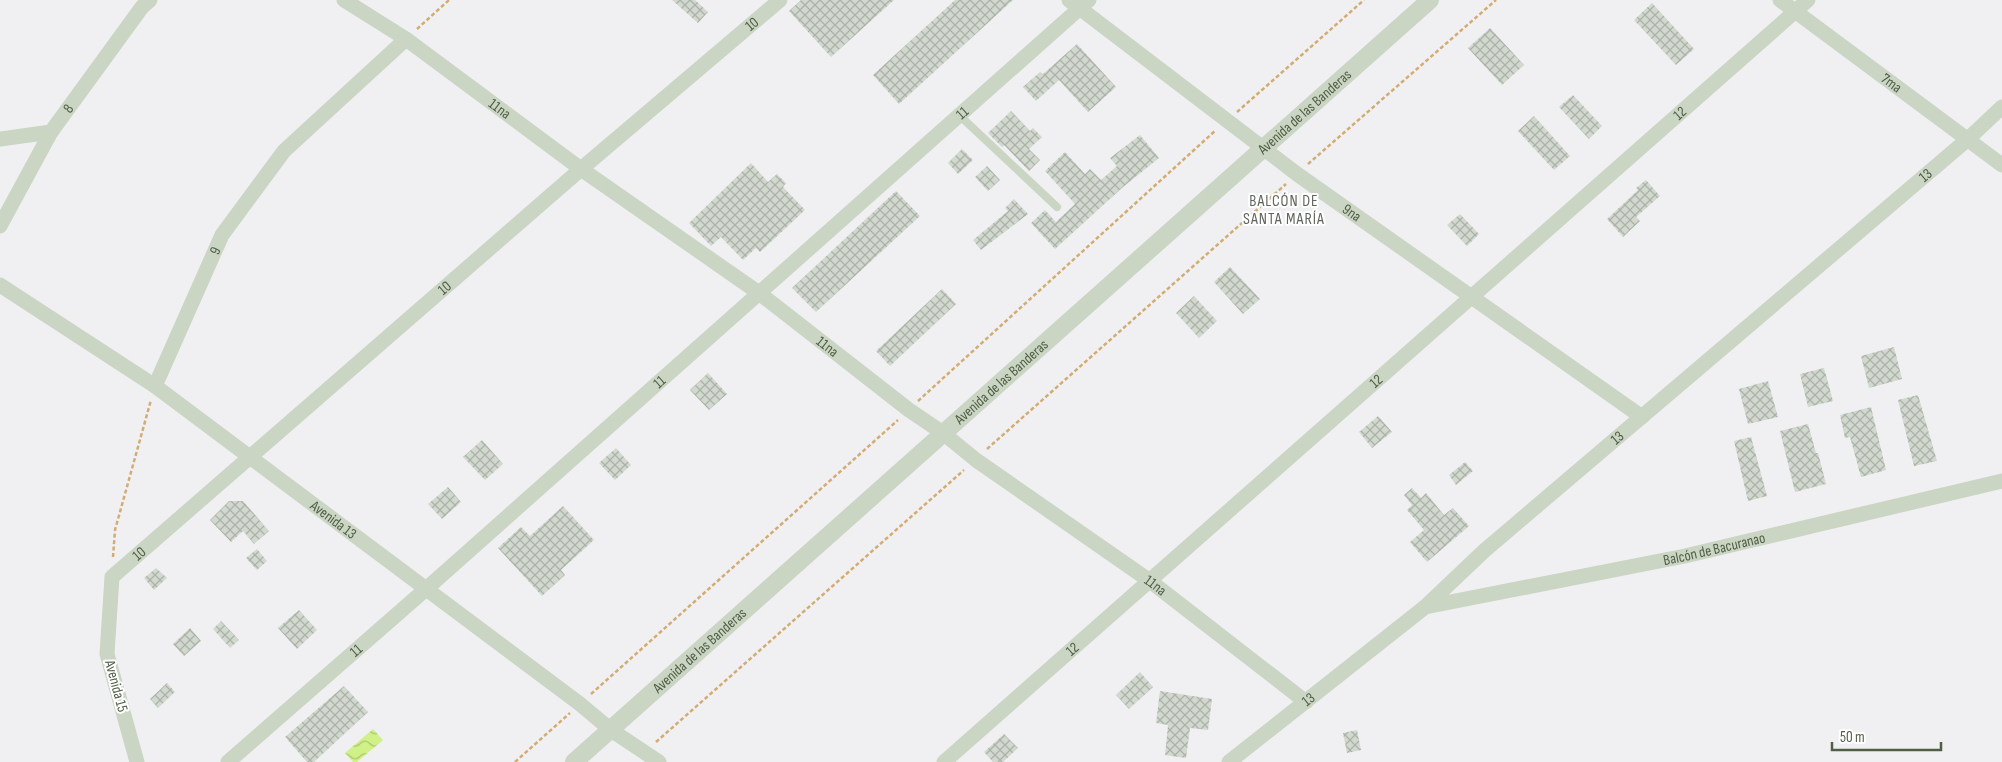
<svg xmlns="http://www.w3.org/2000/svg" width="2002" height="762" font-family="'Sofia Sans Condensed',sans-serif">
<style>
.water{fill:url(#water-waves)}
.building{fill:url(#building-cross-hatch)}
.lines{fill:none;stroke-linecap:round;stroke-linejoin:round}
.path{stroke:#d2ac72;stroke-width:2.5;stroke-dasharray:4 2.5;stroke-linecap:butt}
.service{stroke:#cad5c3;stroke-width:8}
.minor{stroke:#cad5c3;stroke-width:15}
.tertiary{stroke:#cad5c3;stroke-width:18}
.labels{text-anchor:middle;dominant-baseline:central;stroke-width:4;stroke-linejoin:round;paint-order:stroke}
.street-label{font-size:15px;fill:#515e46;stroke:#fff}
.neighbourhood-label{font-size:16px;letter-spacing:1px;fill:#5f655c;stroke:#fff}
</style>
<defs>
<pattern id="water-waves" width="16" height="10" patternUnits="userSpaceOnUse" patternTransform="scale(1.25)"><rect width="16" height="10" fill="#d0f187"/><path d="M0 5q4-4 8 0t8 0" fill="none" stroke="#abc670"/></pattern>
<pattern id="building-cross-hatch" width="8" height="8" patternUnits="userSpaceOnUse" patternTransform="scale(1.25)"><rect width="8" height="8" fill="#d1d8ce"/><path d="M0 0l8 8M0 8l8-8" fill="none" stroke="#acb2a9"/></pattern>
</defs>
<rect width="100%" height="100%" fill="#f0f0f2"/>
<path class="water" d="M373,729L383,740L357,762H353L345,753Z"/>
<path class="building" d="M672,0H695L708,12L698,23Z
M801,0H894L831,57L789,11Z
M955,0H1013L899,104L873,75Z
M1652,3L1694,49L1676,65L1634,20Z
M1490,28L1524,65L1502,85L1468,48Z
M1077,44L1116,87L1088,112L1059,80L1036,101L1023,87L1040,72L1043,74Z
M1573,95L1602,126L1589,139L1559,107Z
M1011,111L1030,131L1033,128L1042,137L1029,149L1040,160L1029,171L1004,145L1002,147L988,133Z
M1534,116L1570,156L1554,170L1518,131Z
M1140,135L1159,158L1123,187L1055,249L1031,223L1045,210L1056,222L1075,204L1045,171L1065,152L1085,174L1090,169L1101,180L1117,166L1110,158Z
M962,149L973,160L958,174L948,163Z
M751,163L768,182L777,174L786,183L783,187L805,210L760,252L756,248L743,260L721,237L711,246L689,223Z
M987,166L1000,180L988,191L975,177Z
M1646,180L1660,196L1636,217L1640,221L1623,237L1607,219L1638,190L1636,188Z
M896,191L920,216L816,312L792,288Z
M1014,199L1028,214L981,250L973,240L1008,211L1005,208Z
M1460,214L1479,234L1467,246L1447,225Z
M1230,267L1260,299L1243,314L1214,282Z
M942,289L956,304L890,366L876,351Z
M1194,296L1217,321L1199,338L1176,313Z
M1894,347L1902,379L1869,388L1861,356Z
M1824,368L1833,401L1808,407L1800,374Z
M708,373L727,394L709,410L690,390Z
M1768,381L1778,417L1748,424L1739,389Z
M1918,395L1937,461L1914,466L1898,400Z
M1871,407L1886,470L1861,477L1850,437L1845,438L1840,415Z
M1378,416L1392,432L1372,448L1359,432Z
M1808,424L1816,453H1818L1826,484L1795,492L1780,431Z
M1751,437L1767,496L1748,501L1734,441Z
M482,440L503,464L485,480L463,457Z
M616,448L631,465L615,480L599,463Z
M1465,462L1473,471L1456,485L1449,475Z
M448,487L461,502L442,519L428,504Z
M1412,488L1421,498L1426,493L1444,515L1453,508L1469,526L1427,562L1410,542L1424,530L1407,510L1412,505L1404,495Z
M229,501H243L269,531L254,544L243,531L231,542L210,520Z
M563,506L594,540L561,570L565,575L542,596L498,548L521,527L530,536Z
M257,549L267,561L257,570L246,558Z
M156,568L167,578L154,590L144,578Z
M299,610L317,630L297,649L278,628Z
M221,621L239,640L230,648L213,629Z
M190,628L201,641L184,656L173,644Z
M1140,672L1153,687L1129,709L1116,695Z
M167,683L175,692L158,708L150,699Z
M344,686L368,712L314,762H307L285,737Z
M1160,691L1212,699L1208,730L1190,728L1186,758L1165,755L1168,725L1156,723Z
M1357,730L1361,750L1347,753L1343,733Z
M1004,734L1018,748L1003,762H993L984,752Z"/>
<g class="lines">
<path class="path" d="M417,29L449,0
M1237,112L1364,0
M1308,164L1496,0
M918,401L1216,130
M987,449L1286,184
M113,557L115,530L151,400
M591,694L898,420
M656,742L964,470
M515,762L570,713"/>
<path class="service" d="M959,115L1057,207"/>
<g class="minor">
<path id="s1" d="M344,0L406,39L581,169L759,293L909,410L943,433L976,460L1150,581L1306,702"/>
<path id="s2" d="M1069,0L1297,174L1642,417"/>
<path id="s3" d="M1780,0L2002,165"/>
<path d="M0,139L51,132"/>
<path id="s4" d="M0,226L51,132L142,7L150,0"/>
<path id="s5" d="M0,285L155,386L580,704L611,730L659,762"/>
<path id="s6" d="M155,386L222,235L284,151L406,39"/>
<path id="s7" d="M1425,607L1685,556L2002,481"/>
<path id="s8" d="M137,762L107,654L112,577L581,169L780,0"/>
<path id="s9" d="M228,762L426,589L1089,0"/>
<path id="s10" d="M944,762L1808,0"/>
<path id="s11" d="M1229,762L1425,607L1484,551L1968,139L2002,107"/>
</g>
<path class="tertiary" id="s12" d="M574,762L1430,0"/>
</g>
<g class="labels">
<g class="street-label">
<text stroke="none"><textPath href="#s8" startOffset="1035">10</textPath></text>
<text stroke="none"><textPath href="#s3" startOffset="139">7ma</textPath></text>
<text stroke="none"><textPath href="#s4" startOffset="136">8</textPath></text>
<text stroke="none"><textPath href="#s1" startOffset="190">11na</textPath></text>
<text stroke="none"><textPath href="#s12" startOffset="978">Avenida de las Banderas</textPath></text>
<text stroke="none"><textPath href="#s9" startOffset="980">11</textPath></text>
<text stroke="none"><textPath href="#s10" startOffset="981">12</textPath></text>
<text stroke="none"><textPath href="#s11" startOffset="911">13</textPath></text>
<text stroke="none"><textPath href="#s2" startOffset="354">9na</textPath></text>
<text stroke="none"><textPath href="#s6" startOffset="148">9</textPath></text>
<text stroke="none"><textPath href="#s8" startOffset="630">10</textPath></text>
<text stroke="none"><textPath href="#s1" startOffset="595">11na</textPath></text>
<text stroke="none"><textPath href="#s12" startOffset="572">Avenida de las Banderas</textPath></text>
<text stroke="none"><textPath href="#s9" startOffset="575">11</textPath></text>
<text stroke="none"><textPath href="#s10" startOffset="576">12</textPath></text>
<text stroke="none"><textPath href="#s11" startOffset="506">13</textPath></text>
<text stroke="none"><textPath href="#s5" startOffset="408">Avenida 13</textPath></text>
<text stroke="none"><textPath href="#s7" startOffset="295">Balcón de Bacuranao</textPath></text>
<text stroke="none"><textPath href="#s8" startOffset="225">10</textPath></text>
<text stroke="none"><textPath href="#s1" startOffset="1001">11na</textPath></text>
<text stroke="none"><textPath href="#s10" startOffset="171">12</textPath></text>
<text stroke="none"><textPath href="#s9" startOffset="170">11</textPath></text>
<text stroke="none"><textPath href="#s12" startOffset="168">Avenida de las Banderas</textPath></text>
<text transform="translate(116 686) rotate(75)">Avenida 15</text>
<text stroke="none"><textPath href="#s11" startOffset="101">13</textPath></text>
</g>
<g class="neighbourhood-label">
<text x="1284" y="201">BALCÓN DE<tspan x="1284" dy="18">SANTA MARÍA</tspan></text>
</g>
</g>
<path d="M1832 742v8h109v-8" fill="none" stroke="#515e46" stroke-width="2.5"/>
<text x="1840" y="742" font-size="15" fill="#515e46" stroke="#ffffff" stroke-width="4" paint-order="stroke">50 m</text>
</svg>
